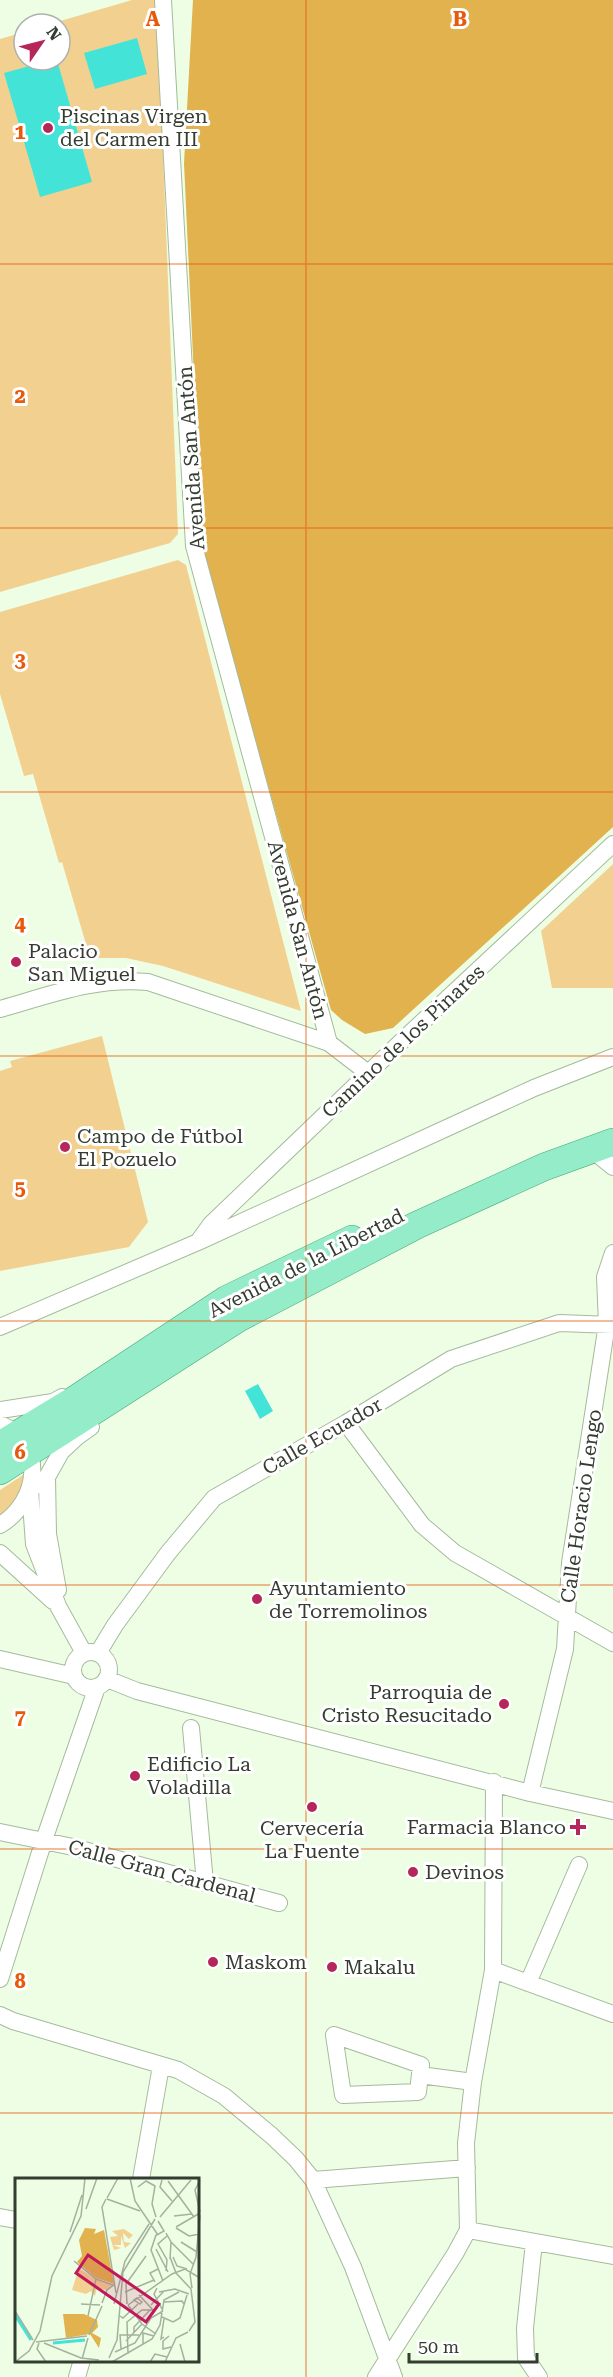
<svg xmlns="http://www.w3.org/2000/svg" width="613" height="2377" font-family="'Roboto Serif',serif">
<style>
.green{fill:#f2d190}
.forest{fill:#e1b24d}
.water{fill:#44e3d8}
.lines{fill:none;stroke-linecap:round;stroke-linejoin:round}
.minor-casing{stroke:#a5ba9c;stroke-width:18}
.primary-casing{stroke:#46a77c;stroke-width:28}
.minor{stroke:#fff;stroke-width:16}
.primary{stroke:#95ecc8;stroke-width:27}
.grid{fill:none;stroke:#e8590c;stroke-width:1.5;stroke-opacity:0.55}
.poi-dot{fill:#b5275a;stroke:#fff;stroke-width:2}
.labels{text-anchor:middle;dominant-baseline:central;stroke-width:6;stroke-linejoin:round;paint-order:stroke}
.poi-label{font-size:20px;fill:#353d31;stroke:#fff;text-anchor:start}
.street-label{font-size:20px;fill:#353d31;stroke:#fff}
.inset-river{fill:none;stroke:#44e3d8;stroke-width:3}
.inset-road{fill:none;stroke:#a3b19d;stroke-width:1.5}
.view{fill:#c2185b;fill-opacity:0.15;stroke:#c2185b;stroke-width:3}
.inset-edge{fill:none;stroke:#353d31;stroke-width:3}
.grid-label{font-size:20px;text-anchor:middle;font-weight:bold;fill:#e8590c;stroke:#fff;stroke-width:6;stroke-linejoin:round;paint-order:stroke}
</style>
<rect width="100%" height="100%" fill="#edfee5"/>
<path class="green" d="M132,0H157L178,534L170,543L0,592V39L24,32V60H60V24H50Z
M178,560L186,565L301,1011L163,966L126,958H90L62,862L59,863L33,774L24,776L0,694V612Z
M613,864V988H552L541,931Z
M102,1036L148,1222L129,1247L0,1271V1071L12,1067L10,1061Z
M23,1475C26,1492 14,1507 0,1516V1490Z"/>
<path class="forest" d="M193,0H613V827L393,1028L365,1034L342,1020L331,1010L202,550L184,163Z"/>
<path class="water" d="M137,38L147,74L95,89L84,53Z
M51,60H57L92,182L40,197L4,73Z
M258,1384L273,1411L260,1419L245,1391Z"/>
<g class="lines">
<defs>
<path id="minor" d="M163,0L194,546L329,1043
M0,1009C50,995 95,977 148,982L329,1043L368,1073
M592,1150L613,1167
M198,1242L211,1224L405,1038L613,844
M0,1327L198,1242L534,1088L613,1057
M0,1410L53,1402L62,1397
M346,1423L422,1525L455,1553L613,1643
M0,1424C47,1443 39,1502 0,1525
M47,1477L48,1534L58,1590
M30,1490L47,1477L61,1452L77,1437L91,1427
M30,1490L34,1544L58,1606L84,1653
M0,1553L53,1601
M73 1670a18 18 0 1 1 36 0a18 18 0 1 1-36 0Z
M98,1653L115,1625L168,1553L214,1498L346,1423L451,1359L559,1323L613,1325
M0,1659L74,1676
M107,1679L137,1691L530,1793L613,1811
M191,1728L205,1883
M530,1793L565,1649L570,1563L607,1324L605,1277L613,1253
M0,1832L73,1847L279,1903
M493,1970L613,2014
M0,1979L44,1840L97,1687
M528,1983L579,1865
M0,2015L13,2021L178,2070L224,2096L272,2136L296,2159L313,2180L353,2267L394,2377
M334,2035L421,2065L418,2092L343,2095Z
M420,2075L473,2082
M141,2179L161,2066
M313,2180L467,2168
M0,2217L16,2220
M468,2230L613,2256
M534,2242L525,2328L526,2358L539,2377
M77,2377L82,2360
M376,2377L455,2254L468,2230L466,2143L473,2082L493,1970L494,1782"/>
<path id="primary" d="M0,1445L74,1400L227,1299L352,1239
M0,1471L239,1318L417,1225L544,1167L613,1142"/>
</defs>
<use href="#minor" class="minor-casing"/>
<use href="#primary" class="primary-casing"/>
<use href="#minor" class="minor"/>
<use href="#primary" class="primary"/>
</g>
<path class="grid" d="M306,0V2377M0,264H613M0,528H613M0,792H613M0,1056H613M0,1321H613M0,1585H613M0,1849H613M0,2113H613"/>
<g class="poi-dot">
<circle cx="48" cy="128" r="6"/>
<circle cx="16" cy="962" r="6"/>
<circle cx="65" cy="1147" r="6"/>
<circle cx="257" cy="1599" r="6"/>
<circle cx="504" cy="1704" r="6"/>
<circle cx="135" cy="1776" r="6"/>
<circle cx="312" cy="1807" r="6"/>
<path d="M575 1818h6v6h6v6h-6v6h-6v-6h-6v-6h6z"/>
<circle cx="413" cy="1872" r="6"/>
<circle cx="213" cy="1962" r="6"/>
<circle cx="332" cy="1967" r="6"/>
</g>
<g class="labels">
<g class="poi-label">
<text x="60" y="116">Piscinas Virgen<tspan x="60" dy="23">del Carmen III</tspan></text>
<text x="28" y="951">Palacio<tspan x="28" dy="23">San Miguel</tspan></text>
<text x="77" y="1136">Campo de Fútbol<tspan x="77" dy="23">El Pozuelo</tspan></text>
<text x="269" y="1588">Ayuntamiento<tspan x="269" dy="23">de Torremolinos</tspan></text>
<text x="492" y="1692" text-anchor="end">Parroquia de<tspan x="492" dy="23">Cristo Resucitado</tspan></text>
<text x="147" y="1764">Edificio La<tspan x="147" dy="23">Voladilla</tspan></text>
<text x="566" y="1827" text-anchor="end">Farmacia Blanco</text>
<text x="312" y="1828" text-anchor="middle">Cervecería<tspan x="312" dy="23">La Fuente</tspan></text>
<text x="425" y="1872">Devinos</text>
<text x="225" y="1962">Maskom</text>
<text x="344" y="1967">Makalu</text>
</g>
<g class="street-label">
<text transform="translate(191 458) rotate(-94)">Avenida San Antón</text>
<text transform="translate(298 930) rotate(75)">Avenida San Antón</text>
<text transform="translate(403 1041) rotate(-43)">Camino de los Pinares</text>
<text transform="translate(306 1263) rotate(-27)">Avenida de la Libertad</text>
<text transform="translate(322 1436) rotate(-30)">Calle Ecuador</text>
<text transform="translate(581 1506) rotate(-82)">Calle Horacio Lengo</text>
<text transform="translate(162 1871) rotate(15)">Calle Gran Cardenal</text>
</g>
</g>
<g transform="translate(15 2178)">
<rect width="184" height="184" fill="#edfee5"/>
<path d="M109,51L118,57L114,61L108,55L109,64L116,65L110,70L106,58V67H98L106,70L99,72L95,59L103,58L97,53ZM64,90L80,101L97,107L91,112L82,110L80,118L76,113L71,116L57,112Z" fill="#f2d190"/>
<path d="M70,50L81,51L79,56L89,52L99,106L81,100L62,84L67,78L64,62ZM48,136H69L82,142L83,149L77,155L86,160L84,170L75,156L51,160Z" fill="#e1b24d"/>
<path class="inset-river" d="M0,137L16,162M38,165L70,162"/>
<path class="inset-road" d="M115,0L120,23L143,57M147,2L145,9L157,23M185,2L180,12L185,34M153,3L179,39M123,9L131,3L140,8L137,26L141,39M92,20L103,0M91,21L87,29L101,115M92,21L125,33M71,31L82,0M159,38L177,36M145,39L176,2M161,49L185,35M161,50L174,58L185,56M55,54L67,17M151,55L156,64L155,81M141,57L136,72L148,103M140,58L149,53L143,43M156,64L179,87M166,64L182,74M141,71L153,94M155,79L161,95L176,111L180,144L174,153M158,79L162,88L172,91M59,83L81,101L98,107M151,93L152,82L143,66L152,58M140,104L135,95L143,91M142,110L139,116L147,131M177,110L175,96L181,79L185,37M110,114L139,102M144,114L160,111L174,116M124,117L139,133M122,120L127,124L125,126L119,122ZM149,124L167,123L169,126M87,125L92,112L100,106M66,126L85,127M99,126L110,83L134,46M112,126L111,106L131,78M113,127L157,96L170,91L185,100M113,127L127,146L141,156M136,127L149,113M0,133L18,162M73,138L81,101M105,138L108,140L123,126M147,139L158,144L165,140L172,117M119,155V149L135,132M74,157L87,128M154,158L148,163V171L156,169M149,159L146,161L149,141M111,163L127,146M21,164L72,158M24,165L22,171L31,184M29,165L66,180L84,182M165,166L170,184M128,167V155L139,158M106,171L105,157H124M100,174L120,165L136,140L148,133M113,176L112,144L127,132H138M94,180L102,162L108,94L140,41M67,181L73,160M0,184L14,173L25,153L37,98L66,38L70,0M97,184L137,161L145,147L149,122L164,114M135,184L140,176L152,179M150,184L161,160L173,154"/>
<path class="view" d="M73,77L144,126L131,144L61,95Z"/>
<rect width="184" height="184" class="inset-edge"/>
</g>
<g class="grid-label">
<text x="153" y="26">A</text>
<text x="460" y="26">B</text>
<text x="20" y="139">1</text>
<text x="20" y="403">2</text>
<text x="20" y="667">3</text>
<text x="20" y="931">4</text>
<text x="20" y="1195">5</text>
<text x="20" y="1459">6</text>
<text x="20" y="1724">7</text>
<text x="20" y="1988">8</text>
</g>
<g transform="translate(42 42) rotate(55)"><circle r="28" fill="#ffffff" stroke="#aeb1ad" stroke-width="1.5"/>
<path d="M0-4.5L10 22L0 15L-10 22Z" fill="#b5275a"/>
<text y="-9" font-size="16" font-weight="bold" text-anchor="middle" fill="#353d31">N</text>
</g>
<path d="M409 2353v9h128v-9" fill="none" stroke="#353d31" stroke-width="3"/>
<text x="418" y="2353" font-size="18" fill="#353d31" stroke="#ffffff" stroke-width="4.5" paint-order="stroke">50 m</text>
</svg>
